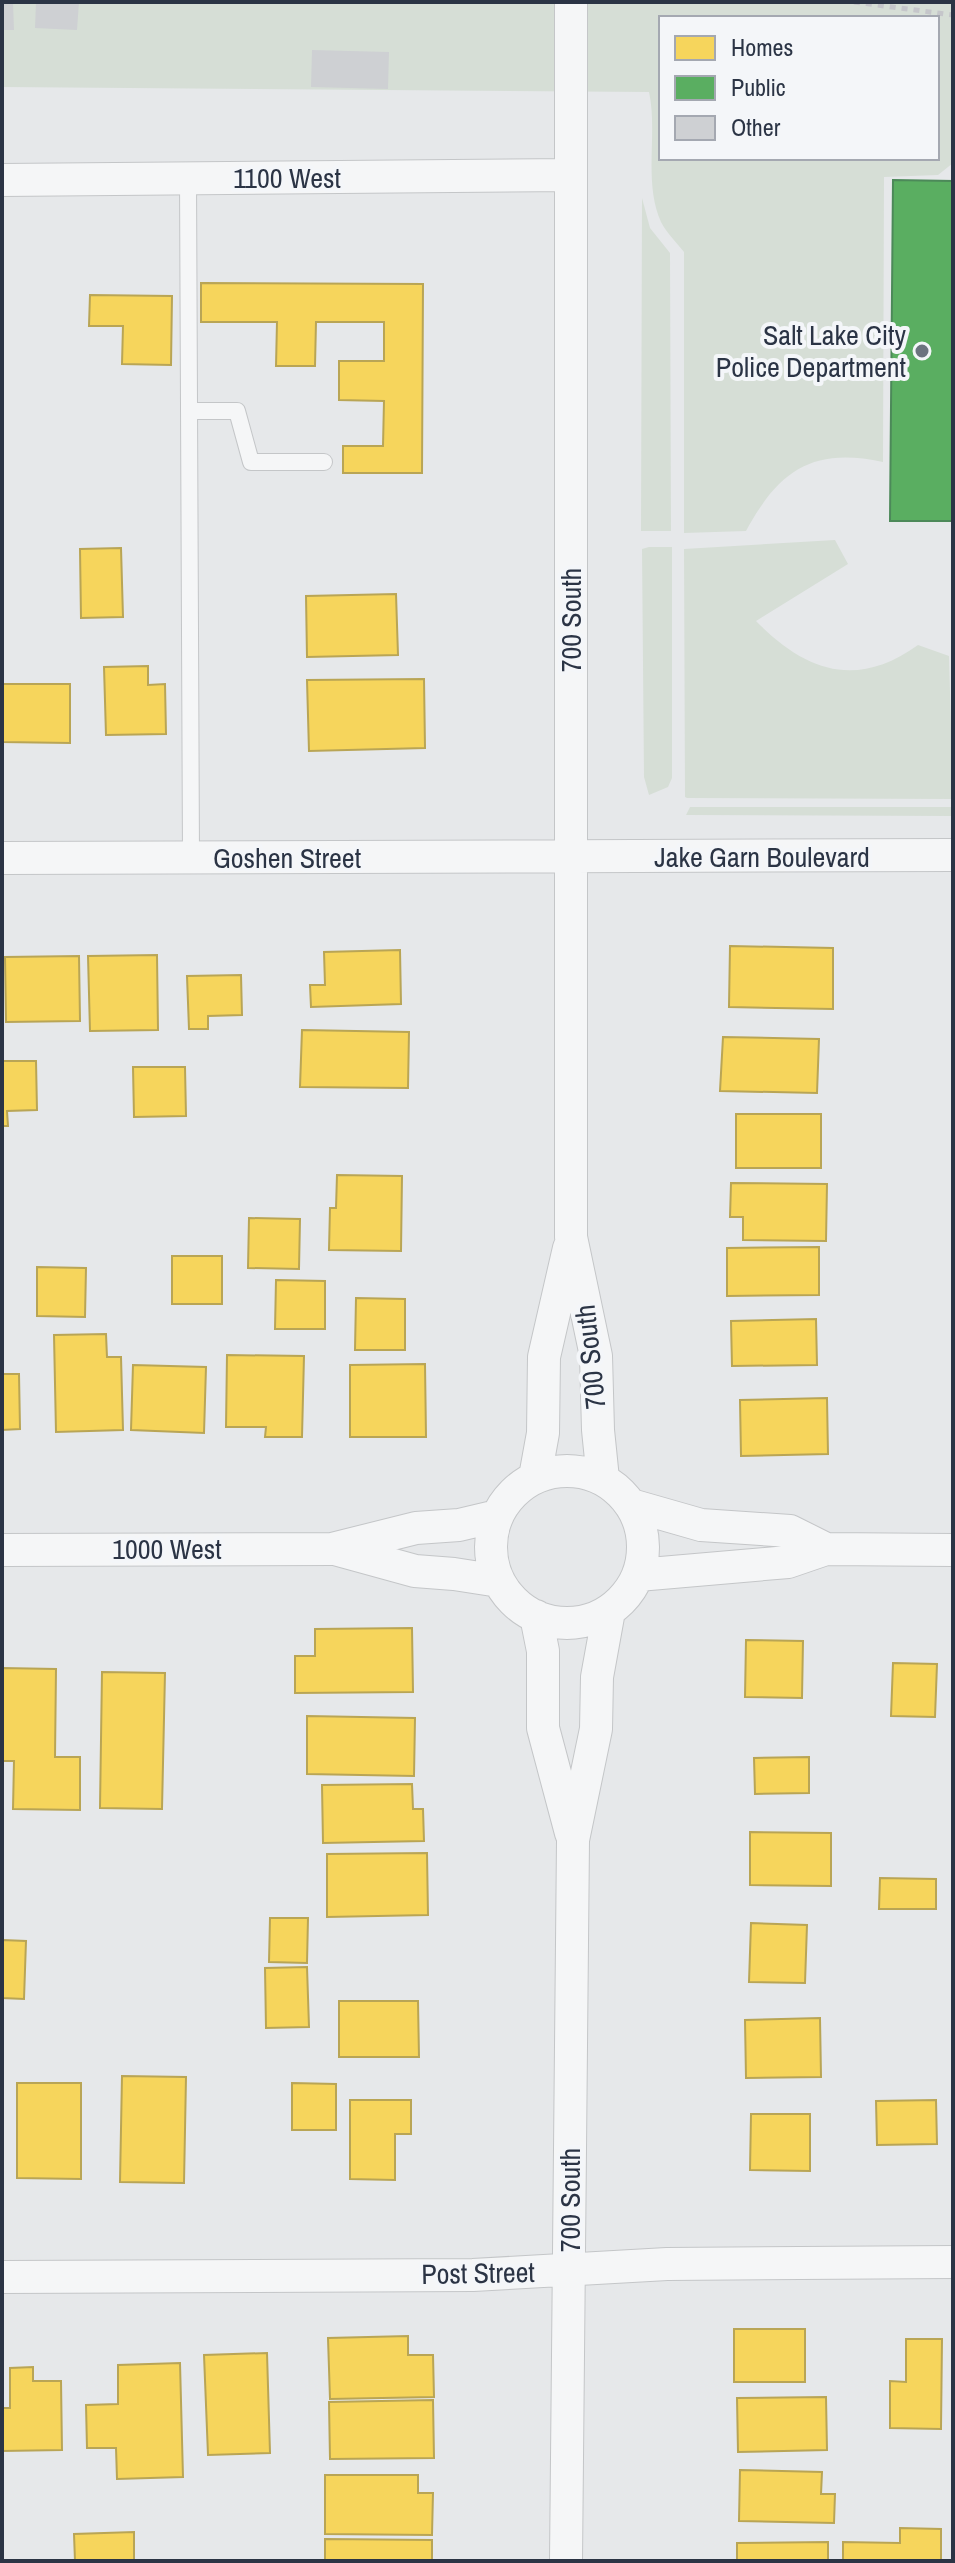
<svg xmlns="http://www.w3.org/2000/svg" width="955" height="2563" font-family="'Archivo Narrow',sans-serif">
<style>
.green{fill:#d6ded6;fill-rule:evenodd}
.homes{fill:#f6d55c;stroke:#b9a555;stroke-width:2}
.public{fill:#5aae61;stroke:#4c8959;stroke-width:2}
.building{fill:#ced0d3}
.lines{fill:none;stroke-linecap:round;stroke-linejoin:round}
.lane-casing{stroke:#c4c6c8;stroke-width:18}
.street-casing{stroke:#c4c6c8;stroke-width:34}
.path{stroke:#c5c6ca;stroke-width:5;stroke-dasharray:6 6;stroke-linecap:butt}
.lane{stroke:#f5f6f7;stroke-width:16}
.street{stroke:#f5f6f7;stroke-width:32}
.poi-dot{fill:#6c737f;stroke:#f4f6f9;stroke-width:3}
.labels{text-anchor:middle;dominant-baseline:central;stroke-width:8;stroke-linejoin:round;paint-order:stroke}
.street-label{font-size:28px;fill:#2b3445;stroke:#f4f6f9}
.poi-label{font-size:28px;fill:#2b3445;stroke:#f4f6f9;text-anchor:end}
</style>
<rect width="100%" height="100%" fill="#e6e8ea"/>
<path class="green" d="M2,2H953V163L938,175L884,177L883,462C813,447 779,470 746,531L684,533V252C676,242 666,232 661,222C643,182 658,133 649,92L2,87ZM661,18H937V158H661Z
M642,198L650,228L670,253L671,531H641Z
M835,540L848,564L756,621C806,672 857,689 918,645L949,656L953,799L687,798L685,797L684,549Z
M649,547H672V778L668,787L649,795L644,777L642,549Z
M690,807H953V816L686,815Z"/>
<path class="homes" d="M201,283L423,284L422,473H343V446H383L384,401L339,400V361H384V322H316L315,366H276L277,322H201Z
M90,295L172,296L171,365L122,364L123,326H89Z
M121,548L123,617L81,618L80,549Z
M396,594L398,655L307,657L306,596Z
M148,666V685L165,684L166,734L106,735L104,667Z
M424,679L425,748L309,751L307,680Z
M2,684H70V743L2,742Z
M730,946L833,948V1009L729,1007Z
M400,950L401,1004L311,1007L310,985H325L324,952Z
M157,955L158,1030L90,1031L88,956Z
M79,956L80,1021L6,1022L5,957Z
M241,975L242,1015L208,1016V1029H189L187,976Z
M302,1030L409,1032L408,1088L300,1087Z
M723,1037L819,1039L817,1093L720,1091Z
M2,1061H36L37,1110L7,1111L8,1126H2Z
M133,1067H185L186,1116L134,1117Z
M736,1114H821V1168H736Z
M337,1175L402,1176L401,1251L329,1250L330,1208H336Z
M731,1183L827,1184L826,1241L743,1240V1217H730Z
M249,1218L300,1219L299,1269L248,1268Z
M819,1247V1295L727,1296V1248Z
M172,1256H222V1304H172Z
M37,1267L86,1268L85,1317L37,1316Z
M276,1280L325,1281V1329H275Z
M356,1298L405,1299V1350H355Z
M816,1319L817,1365L732,1366L731,1321Z
M106,1334L107,1357H121L123,1430L56,1432L54,1335Z
M227,1355L304,1356L302,1437H265L266,1427H226Z
M425,1364L426,1437H350V1365Z
M133,1365L206,1367L204,1433L131,1430Z
M2,1374H19L20,1429L2,1430Z
M827,1398L828,1454L741,1456L740,1400Z
M412,1628L413,1692L295,1693V1656H315V1629Z
M746,1640L803,1641L802,1698L745,1697Z
M893,1663L937,1664L935,1717L891,1716Z
M2,1668L56,1669L55,1757H80V1810L13,1809L14,1761H2Z
M102,1672L165,1673L162,1809L100,1808Z
M307,1716L415,1718L414,1776L307,1774Z
M809,1757V1793L755,1794L754,1758Z
M412,1784L413,1809H423L424,1841L323,1843L322,1785Z
M750,1832L831,1833V1886L750,1885Z
M427,1853L428,1915L327,1917V1854Z
M880,1878L936,1879V1909H879Z
M270,1918H308L307,1963L269,1962Z
M751,1923L807,1925L805,1983L749,1982Z
M2,1940L26,1941L24,1999L2,1998Z
M307,1967L309,2027L266,2028L265,1968Z
M339,2001H418L419,2057H339Z
M820,2018L821,2077L746,2078L745,2020Z
M122,2076L186,2077L184,2183L120,2182Z
M17,2083H81V2179L17,2178Z
M292,2083L336,2084V2130H292Z
M350,2100H411V2134H395V2180L350,2179Z
M936,2100L937,2144L877,2145L876,2101Z
M751,2114H810V2171L750,2170Z
M734,2329H805V2382H734Z
M408,2336V2355H433L434,2397L330,2399L328,2338Z
M906,2339H942L941,2429L890,2428V2381L906,2382Z
M267,2353L270,2453L208,2455L204,2355Z
M180,2363L183,2477L117,2479L116,2448H87L86,2405L118,2404V2365Z
M33,2367V2381H61L62,2450L2,2451V2408H10V2368Z
M826,2397L827,2450L738,2452L737,2398Z
M433,2400L434,2458L330,2459L329,2402Z
M740,2470L822,2472L821,2494H835L834,2523L739,2521Z
M325,2475H418V2493H433L432,2535L325,2534Z
M900,2528L941,2529V2561H843V2542L900,2543Z
M134,2532V2561H75L74,2534Z
M325,2539L432,2540V2561H325Z
M828,2542V2561H737V2543Z"/>
<path class="public" d="M893,180L953,181V521H890Z"/>
<path class="building" d="M2,2H13L14,30H2Z
M36,2H79L77,30L35,28Z
M312,50L389,52L388,89L311,87Z"/>
<g class="lines">
<defs>
<path id="lane" d="M188,178L191,858
M189,411H237L251,462H324"/>
<path id="street" d="M571,2V1237L596,1356L598,1430L603,1479
M2,180L571,175
M2,858L953,855
M491 1547a76 76 0 1 1 152 0a76 76 0 1 1-152 0Z
M535,1477L543,1433L544,1357L569,1248
M631,1505L701,1525L790,1531L826,1549
M335,1549L415,1571L454,1574L499,1581
M2,1550L332,1549L416,1528L459,1525L497,1516
M638,1575L788,1562L826,1549L953,1550
M536,1616L543,1651V1728L571,1833
M2,2277L473,2275L667,2264L953,2262
M566,2561L573,1840L596,1729L597,1677L609,1611"/>
</defs>
<use href="#lane" class="lane-casing"/>
<use href="#street" class="street-casing"/>
<path class="path" d="M854,2L953,15"/>
<use href="#lane" class="lane"/>
<use href="#street" class="street"/>
</g>
<circle class="poi-dot" cx="922" cy="351" r="8"/>
<g class="labels">
<g class="street-label">
<text x="287" y="178">1100 West</text>
<text transform="translate(571 620) rotate(-90)">700 South</text>
<text x="762" y="857">Jake Garn Boulevard</text>
<text x="287" y="858">Goshen Street</text>
<text transform="translate(590 1357) rotate(-96)">700 South</text>
<text x="167" y="1549">1000 West</text>
<text transform="translate(570 2200) rotate(-90)">700 South</text>
<text transform="translate(478 2273) rotate(-1)">Post Street</text>
</g>
<g class="poi-label">
<text x="906" y="335">Salt Lake City<tspan x="906" dy="32">Police Department</tspan></text>
</g>
</g>
<rect width="955" height="2563" fill="none" stroke="#2b3445" stroke-width="8"/>
<rect x="659" y="16" width="280" height="144" fill="#f4f6f9" stroke="#a4a8b1" stroke-width="2"/>
<rect x="675" y="36" width="40" height="24" fill="#f6d55c" stroke="#a4a8b1" stroke-width="2"/>
<text x="731" y="56" font-size="24" fill="#2b3445">Homes</text>
<rect x="675" y="76" width="40" height="24" fill="#5aae61" stroke="#a4a8b1" stroke-width="2"/>
<text x="731" y="96" font-size="24" fill="#2b3445">Public</text>
<rect x="675" y="116" width="40" height="24" fill="#ced0d3" stroke="#a4a8b1" stroke-width="2"/>
<text x="731" y="136" font-size="24" fill="#2b3445">Other</text>
</svg>
